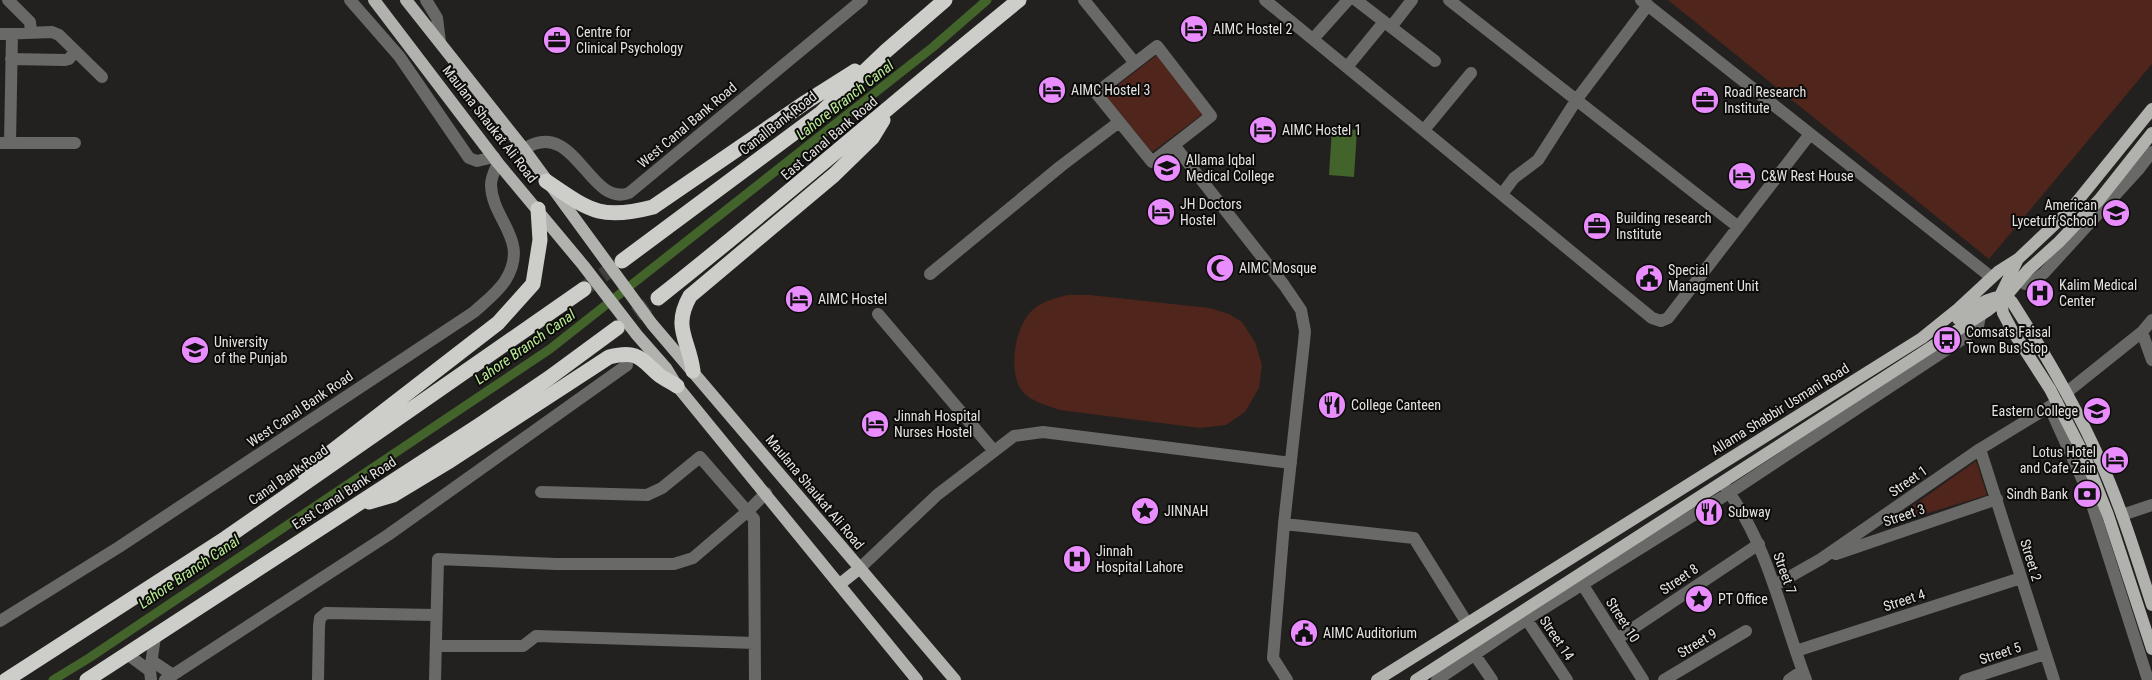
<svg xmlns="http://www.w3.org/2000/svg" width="2152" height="680" font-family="'Roboto Condensed',sans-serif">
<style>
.green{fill:#4f251c}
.water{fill:#426329}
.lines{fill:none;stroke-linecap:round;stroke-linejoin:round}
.canal{stroke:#426329;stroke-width:9}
.highway-tunnel{stroke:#403e3c;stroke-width:15;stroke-dasharray:15 8;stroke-linecap:butt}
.minor{stroke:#696967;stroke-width:12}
.major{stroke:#b1b1ae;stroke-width:12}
.highway{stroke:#cdceca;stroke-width:15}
.labels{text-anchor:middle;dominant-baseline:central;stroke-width:4;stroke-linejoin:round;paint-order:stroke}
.poi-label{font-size:14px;fill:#e3e3e1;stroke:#0c0b0a;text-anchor:start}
.street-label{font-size:14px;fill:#e3e3e1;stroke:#0c0b0a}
.water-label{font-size:15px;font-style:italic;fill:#b9ec96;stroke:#0c0b0a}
</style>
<rect width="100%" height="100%" fill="#23211f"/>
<path class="green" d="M1668,0H2152V64L1989,259Z
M1157,55L1203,114L1152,152L1105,95Z
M1067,295H1090L1209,308L1229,314L1242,322L1255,342L1262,365L1259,388L1245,412L1226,425L1200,428L1060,410C1048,406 1030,401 1022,391C1007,370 1015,323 1035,308C1044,301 1056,298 1067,295Z
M1976,461L1987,495L1899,522L1897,517Z"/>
<path class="water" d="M1332,128L1357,130L1354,177L1329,175Z"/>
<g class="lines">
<path class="canal" d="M53,680L89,658L550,349L933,47L987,0"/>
<path class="highway-tunnel" d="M584,289L622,261
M617,328L658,298"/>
<path class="minor" d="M8,0L30,22L31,32
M350,0L399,56L469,158L477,161L494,157
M426,0L437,18L440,42
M1084,0L1135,63
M1265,0L1652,318L1661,321L1668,318L1810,134
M1356,0L1435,61
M1449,0L1737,226
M1641,0L1991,277
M1391,27L1412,0
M0,34L52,32L59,35L102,77
M1313,39L1348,0
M1157,46L1211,116L1152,162L1096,93Z
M11,59L65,60L69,59L75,51
M1347,67L1384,22
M1424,130L1471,73
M0,143H75
M10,143L12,34
M1174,145L1284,285L1301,310L1305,331L1304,342L1284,524L1273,658L1287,680
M524,149C575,116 589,208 629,193L862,0
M1502,194L1514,178L1538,160L1577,99L1648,5
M930,274L1061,166L1119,122
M2020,279L2025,284H2029L2044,273L2138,170L2152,152
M878,314L994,451
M2142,332L2152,360
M2067,392L2142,332L2152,320
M2050,408L2088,492L2148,680
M1980,449L2054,680
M1725,487C1768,544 1781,614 1806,680
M541,492L647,495L662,488L700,457L754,519L755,680
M2122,515L2152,505
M1284,524L1414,538L1467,623
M1836,554L1997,499
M860,568L937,495L1014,436L1043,432L1291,463
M1579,579L1643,680
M1775,585L1821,559L1980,449L2057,402
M1523,614L1567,680
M0,621L119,547L474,312C485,302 497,293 505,281C531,240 492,221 491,185C491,177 495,170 498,163
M1617,639L1759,544
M436,646H523L536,636L755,643
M1470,648L1492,680
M1796,651L2021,578
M127,654L150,671L151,680
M152,661L173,675
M150,671L155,637
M165,680L388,535L627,365L626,355
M318,680L319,626L320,618L326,613L436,615
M435,680L438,559L556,564H674L693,558L748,511L766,493
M1437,680L1527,619L1729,493L1961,340L1978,326L1980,316
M1664,680L1746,631
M1789,680L1802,671
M1965,680L2045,654"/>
<path class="major" d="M374,0L498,163L583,265L637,335L666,368L677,386L917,680
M406,0L524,149L652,324L955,680
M2018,259L2000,296L2003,313L2012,330L2050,389L2085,457L2108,515L2152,649
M1958,319C1971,309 1988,296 2006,296L2012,302C2044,352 2075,404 2099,458C2121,506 2136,556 2152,605
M840,584L860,568
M1377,680L1922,338L1958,309L1999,271L2018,259L2071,209L2152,109
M1416,680L1987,311L2006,296L2028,270L2059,242L2099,200L2152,133"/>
<path class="highway" d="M546,181C589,210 600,221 653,207L806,102L855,71
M622,261L821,113L886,51L945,0
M658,298C781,201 898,98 1019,0
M693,371C689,339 672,328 690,296L834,175L872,138L883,120
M304,473L498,323L533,284L540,240L538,209
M369,502L393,495L451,460L609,357C638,350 640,358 659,375C664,379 671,382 677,386
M6,680L226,538L584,289
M87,680L481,424L549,378L617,328"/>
</g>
<defs>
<symbol id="hotel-disc" viewBox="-11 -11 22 22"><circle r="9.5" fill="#e98dfe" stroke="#0c0b0a"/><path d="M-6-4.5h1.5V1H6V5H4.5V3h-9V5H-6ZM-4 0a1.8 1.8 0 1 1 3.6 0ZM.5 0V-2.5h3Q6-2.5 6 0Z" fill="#111"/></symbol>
<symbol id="office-disc" viewBox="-11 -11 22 22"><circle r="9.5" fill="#e98dfe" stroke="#0c0b0a"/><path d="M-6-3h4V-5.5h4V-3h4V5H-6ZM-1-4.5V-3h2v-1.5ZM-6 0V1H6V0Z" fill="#111"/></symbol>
<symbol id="university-disc" viewBox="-11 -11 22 22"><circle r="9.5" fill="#e98dfe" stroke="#0c0b0a"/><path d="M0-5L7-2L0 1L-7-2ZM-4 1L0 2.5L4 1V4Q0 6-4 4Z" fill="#111"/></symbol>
<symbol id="school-disc" viewBox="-11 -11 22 22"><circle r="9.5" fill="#e98dfe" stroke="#0c0b0a"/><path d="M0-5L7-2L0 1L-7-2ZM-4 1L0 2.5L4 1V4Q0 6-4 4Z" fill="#111"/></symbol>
<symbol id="mosque-disc" viewBox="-11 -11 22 22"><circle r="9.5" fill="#e98dfe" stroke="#0c0b0a"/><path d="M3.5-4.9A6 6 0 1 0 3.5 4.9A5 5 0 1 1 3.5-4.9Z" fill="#111"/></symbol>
<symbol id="civic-disc" viewBox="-11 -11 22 22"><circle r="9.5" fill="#e98dfe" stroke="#0c0b0a"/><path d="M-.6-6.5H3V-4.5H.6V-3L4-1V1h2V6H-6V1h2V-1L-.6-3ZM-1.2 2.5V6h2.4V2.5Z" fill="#111"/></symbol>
<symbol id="hospital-disc" viewBox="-11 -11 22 22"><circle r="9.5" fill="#e98dfe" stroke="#0c0b0a"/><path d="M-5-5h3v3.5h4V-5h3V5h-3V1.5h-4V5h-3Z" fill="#111"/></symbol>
<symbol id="bus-disc" viewBox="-11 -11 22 22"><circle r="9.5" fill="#e98dfe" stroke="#0c0b0a"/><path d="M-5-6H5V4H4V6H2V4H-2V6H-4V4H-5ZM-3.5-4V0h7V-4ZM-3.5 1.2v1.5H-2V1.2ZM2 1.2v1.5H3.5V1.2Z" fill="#111"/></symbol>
<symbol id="restaurant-disc" viewBox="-11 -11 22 22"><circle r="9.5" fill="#e98dfe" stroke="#0c0b0a"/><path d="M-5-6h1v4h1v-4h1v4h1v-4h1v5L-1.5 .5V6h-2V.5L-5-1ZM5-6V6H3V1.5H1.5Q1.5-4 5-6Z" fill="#111"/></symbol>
<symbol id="bank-disc" viewBox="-11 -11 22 22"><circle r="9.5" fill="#e98dfe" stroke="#0c0b0a"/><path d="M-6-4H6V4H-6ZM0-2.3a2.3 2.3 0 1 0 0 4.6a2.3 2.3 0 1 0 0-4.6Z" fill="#111"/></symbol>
<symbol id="sight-disc" viewBox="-11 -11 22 22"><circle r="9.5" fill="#e98dfe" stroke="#0c0b0a"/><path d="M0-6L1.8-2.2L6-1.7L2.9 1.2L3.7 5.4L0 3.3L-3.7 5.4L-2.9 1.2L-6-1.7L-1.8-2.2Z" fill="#111"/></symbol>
</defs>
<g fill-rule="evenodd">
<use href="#hotel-disc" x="1178" y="13" width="32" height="32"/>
<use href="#office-disc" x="541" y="24" width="32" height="32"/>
<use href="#hotel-disc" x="1036" y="74" width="32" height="32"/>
<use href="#office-disc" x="1689" y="84" width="32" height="32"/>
<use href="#hotel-disc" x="1247" y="114" width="32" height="32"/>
<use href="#university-disc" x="1151" y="152" width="32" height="32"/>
<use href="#hotel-disc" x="1726" y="160" width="32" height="32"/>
<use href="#hotel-disc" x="1145" y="196" width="32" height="32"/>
<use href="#school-disc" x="2100" y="197" width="32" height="32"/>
<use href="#office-disc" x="1581" y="210" width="32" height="32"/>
<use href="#mosque-disc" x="1204" y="252" width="32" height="32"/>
<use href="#civic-disc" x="1633" y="262" width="32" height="32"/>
<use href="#hospital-disc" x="2024" y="277" width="32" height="32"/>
<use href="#hotel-disc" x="783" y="283" width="32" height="32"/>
<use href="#bus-disc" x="1931" y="324" width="32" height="32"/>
<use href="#university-disc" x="179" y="334" width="32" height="32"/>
<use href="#restaurant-disc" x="1316" y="389" width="32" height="32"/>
<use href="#university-disc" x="2081" y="395" width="32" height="32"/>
<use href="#hotel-disc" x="859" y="408" width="32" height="32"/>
<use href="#hotel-disc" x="2099" y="444" width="32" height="32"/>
<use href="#bank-disc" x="2071" y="478" width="32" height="32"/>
<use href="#sight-disc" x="1129" y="495" width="32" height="32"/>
<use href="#restaurant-disc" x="1693" y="496" width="32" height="32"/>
<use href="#hospital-disc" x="1061" y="543" width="32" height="32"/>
<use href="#sight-disc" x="1683" y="583" width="32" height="32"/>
<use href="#civic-disc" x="1288" y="617" width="32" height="32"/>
</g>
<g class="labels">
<g class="poi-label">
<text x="1213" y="29">AIMC Hostel 2</text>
<text x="576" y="32">Centre for<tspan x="576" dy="16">Clinical Psychology</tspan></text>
<text x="1071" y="90">AIMC Hostel 3</text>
<text x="1724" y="92">Road Research<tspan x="1724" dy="16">Institute</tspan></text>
<text x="1282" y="130">AIMC Hostel 1</text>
<text x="1186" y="160">Allama Iqbal<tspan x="1186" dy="16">Medical College</tspan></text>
<text x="1761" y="176">C&amp;W Rest House</text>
<text x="1180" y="204">JH Doctors<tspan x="1180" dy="16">Hostel</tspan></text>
<text x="2097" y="205" text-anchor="end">American<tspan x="2097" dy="16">Lycetuff School</tspan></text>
<text x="1616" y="218">Building research<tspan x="1616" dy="16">Institute</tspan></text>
<text x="1239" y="268">AIMC Mosque</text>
<text x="1668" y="270">Special<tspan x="1668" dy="16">Managment Unit</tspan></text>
<text x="2059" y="285">Kalim Medical<tspan x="2059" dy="16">Center</tspan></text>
<text x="818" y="299">AIMC Hostel</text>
<text x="1966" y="332">Comsats Faisal<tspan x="1966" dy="16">Town Bus Stop</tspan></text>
<text x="214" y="342">University<tspan x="214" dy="16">of the Punjab</tspan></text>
<text x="1351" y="405">College Canteen</text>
<text x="2078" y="411" text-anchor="end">Eastern College</text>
<text x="894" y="416">Jinnah Hospital<tspan x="894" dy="16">Nurses Hostel</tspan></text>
<text x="2096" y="452" text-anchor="end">Lotus Hotel<tspan x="2096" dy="16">and Cafe Zain</tspan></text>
<text x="2068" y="494" text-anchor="end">Sindh Bank</text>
<text x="1164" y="511">JINNAH</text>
<text x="1728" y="512">Subway</text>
<text x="1096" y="551">Jinnah<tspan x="1096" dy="16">Hospital Lahore</tspan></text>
<text x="1718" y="599">PT Office</text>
<text x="1323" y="633">AIMC Auditorium</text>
</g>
<g class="street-label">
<text transform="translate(778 123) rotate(-38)">Canal Bank Road</text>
<text transform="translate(490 124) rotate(52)">Maulana Shaukat Ali Road</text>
<text transform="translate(687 125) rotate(-40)">West Canal Bank Road</text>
<text transform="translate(829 138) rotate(-40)">East Canal Bank Road</text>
<text transform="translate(300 409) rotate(-34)">West Canal Bank Road</text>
<text transform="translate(1780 409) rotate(-32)">Allama Shabbir Usmani Road</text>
<text transform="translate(288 475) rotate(-35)">Canal Bank Road</text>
<text transform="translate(1908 481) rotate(-35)">Street 1</text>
<text transform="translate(815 492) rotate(50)">Maulana Shaukat Ali Road</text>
<text transform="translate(344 493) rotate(-33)">East Canal Bank Road</text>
<text transform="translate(1904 515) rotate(-19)">Street 3</text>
<text transform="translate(2031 560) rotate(73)">Street 2</text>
<text transform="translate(1785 573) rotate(70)">Street 7</text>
<text transform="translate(1679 579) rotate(-34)">Street 8</text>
<text transform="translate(1904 600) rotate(-18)">Street 4</text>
<text transform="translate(1623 620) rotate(57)">Street 10</text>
<text transform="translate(1557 638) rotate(56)">Street 14</text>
<text transform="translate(1697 643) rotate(-31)">Street 9</text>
<text transform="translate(2000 653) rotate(-18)">Street 5</text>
</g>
<g class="water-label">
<text transform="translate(845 100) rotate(-38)">Lahore Branch Canal</text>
<text transform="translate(525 347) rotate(-35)">Lahore Branch Canal</text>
<text transform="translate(189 572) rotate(-34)">Lahore Branch Canal</text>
</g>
</g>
</svg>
